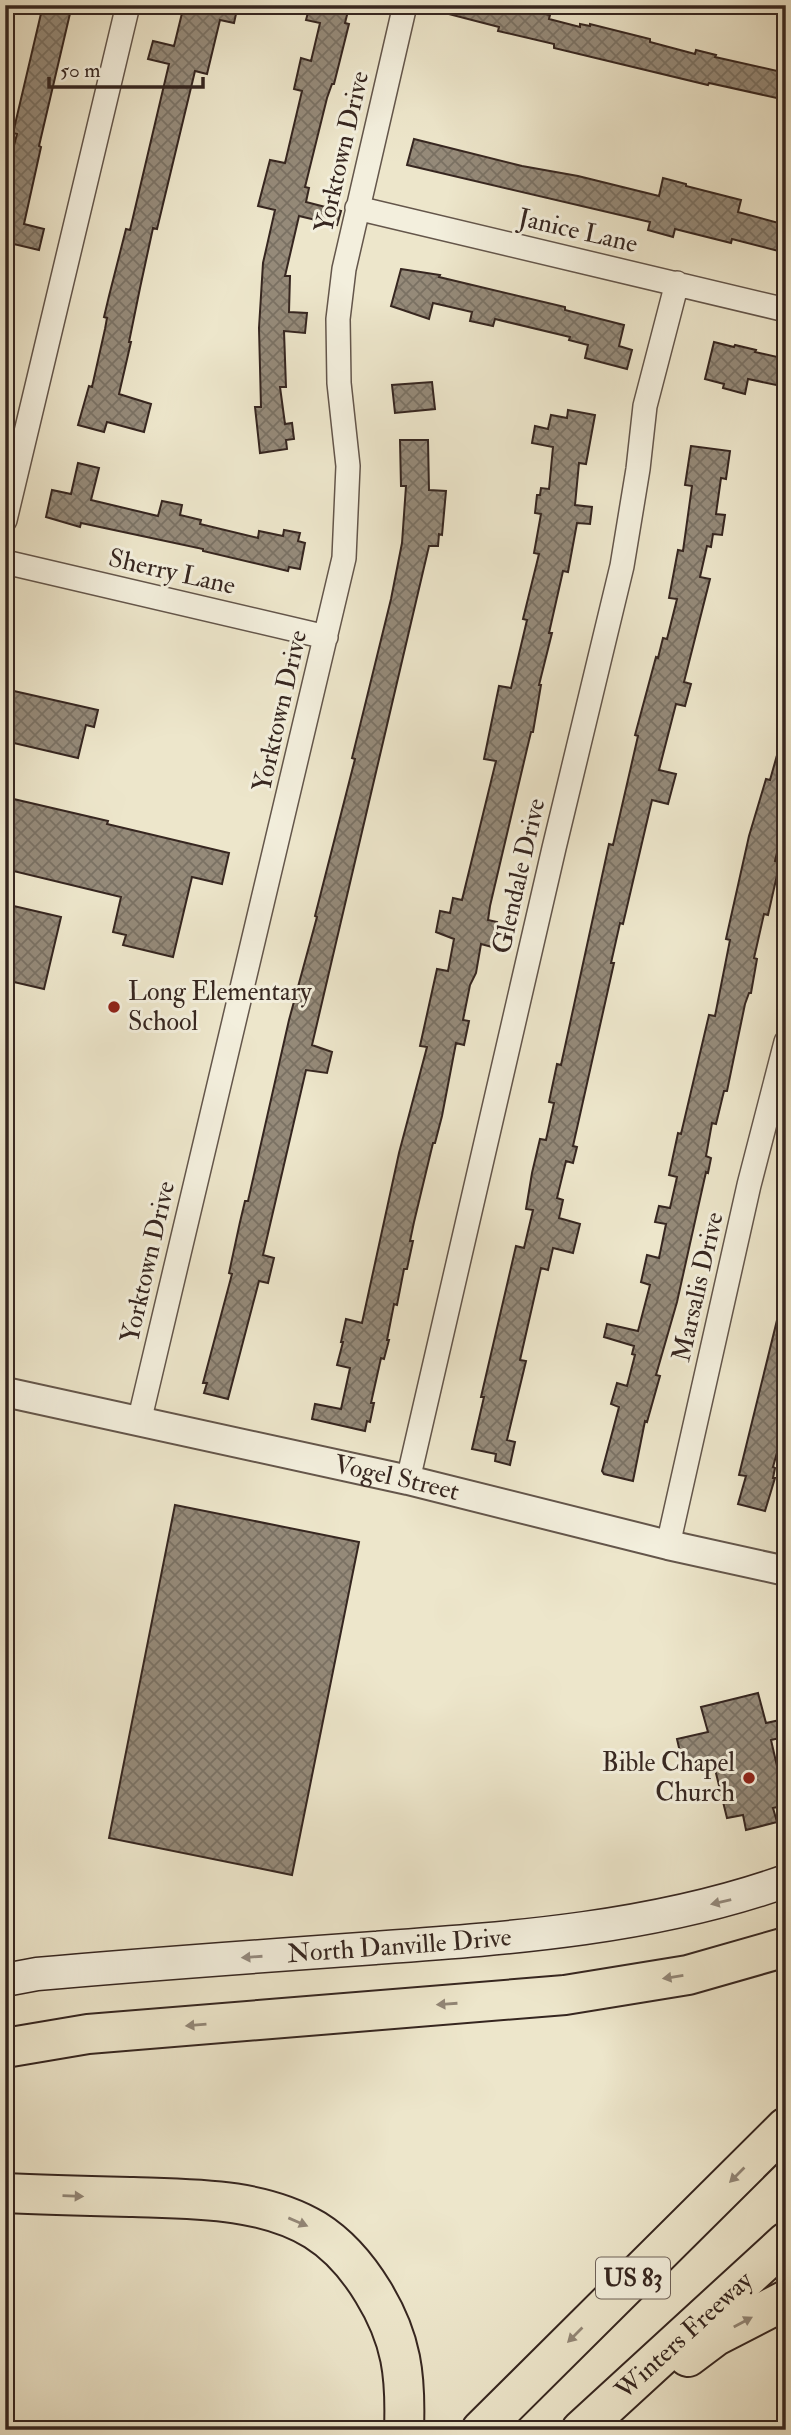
<svg xmlns="http://www.w3.org/2000/svg" width="791" height="2435" font-family="'IM FELL Double Pica',serif">
<style>
.building{fill:url(#building-cross-hatch);stroke:#362620;stroke-width:2}
.lines{fill:none;stroke-linecap:round;stroke-linejoin:round}
.minor-casing{stroke:#64564b;stroke-width:26}
.tertiary-casing{stroke:#64564b;stroke-width:32}
.secondary-casing{stroke:#362620;stroke-width:35}
.motorway-casing{stroke:#362620;stroke-width:42}
.minor{stroke:#f3efdd;stroke-width:23}
.tertiary{stroke:#f3efdd;stroke-width:28}
.secondary{stroke:#f3efdd;stroke-width:32}
.motorway{stroke:#ede6cb;stroke-width:38}
.oneway{fill:#948a7e}
.oneway2{fill:#928676}
.poi-dot{fill:#8f2418;stroke:#f3efdd;stroke-width:2.5}
.labels{text-anchor:middle;dominant-baseline:central;stroke-width:6;stroke-linejoin:round;paint-order:stroke}
.shield{fill:#f3efdd;stroke:#6f6259;stroke-width:2}
.shield-label{font-size:24px;font-weight:bold;fill:#362620}
.street-label{font-size:26px;fill:#362620;stroke:#f3efdd}
.poi-label{font-size:26px;fill:#362620;stroke:#f3efdd;text-anchor:start}
</style>
<defs>
<pattern id="building-cross-hatch" width="8" height="8" patternUnits="userSpaceOnUse" patternTransform="scale(1.75)"><rect width="8" height="8" fill="#958a79"/><path d="M0 0l8 8M0 8l8-8" fill="none" stroke="#7a7163"/></pattern>
</defs>
<rect width="100%" height="100%" fill="#ede6cb"/>
<filter id="stains"><feTurbulence type="fractalNoise" baseFrequency=".00286" numOctaves="4"/><feColorMatrix values="0 0 0 0 .2 0 0 0 0 .09 0 0 0 0 .02 0 0 0 .5 -.17"/></filter>
<radialGradient id="worn" r=".72"><stop offset=".6" stop-color="#630" stop-opacity="0"/><stop offset="1" stop-color="#630" stop-opacity=".3"/></radialGradient>
<path class="building" d="M43,5H72L39,146L41,147L24,224L44,229L39,250L5,242V180L17,134L13,133Z
M184,5H238L234,23L220,20L207,74L195,71L157,229L153,228L140,288L129,342H131L119,394L151,404L144,432L107,422L104,432L78,425L89,386L92,387L105,329L107,318L104,317L109,296L126,229L130,230L169,64L148,59L153,41L174,46Z
M310,5H326L348,11L345,23L349,24L334,84H332L327,98L305,187L309,188L306,202L341,211L337,225L299,216L285,276H290L289,312L307,313L305,333L284,331L286,387H280L285,424L292,423L294,439L286,440L287,449L260,453L255,407H261L259,328L263,263L275,210L258,206L270,160L285,163L302,91L294,89L301,58L311,61L320,23L306,20Z
M437,5H507L550,15L549,19L580,27V24L590,26V24L650,39V42L695,54L696,50L716,55L715,57L786,73V100L709,83L708,85L554,48V44L498,31L499,27L437,11Z
M414,139L522,166L578,176L659,196L663,178L686,184V186L741,200L738,212L786,225V253L732,239L731,243L675,229L673,237L648,230L650,222L407,165Z
M401,269L440,275L439,277L565,307V310L624,325L619,346L632,350L627,369L585,358L588,345L569,340L570,337L495,319L493,326L470,321L472,312L433,303L429,319L391,306Z
M714,342L734,347L735,345L756,350L755,352L786,359V387L748,379L745,394L723,388L724,384L705,379Z
M432,382L435,409L395,413L392,385Z
M568,410L595,415L586,464L579,463L575,505L592,507L590,524L577,523L568,572L563,571L549,633H552L539,685H541L533,732H531L490,906L488,920L497,922L492,947L481,944L476,973L470,985L463,1020L469,1021L464,1045L456,1043L442,1116L435,1143H433L414,1222L410,1241H413L407,1269H404L397,1305L394,1304L387,1340H389L384,1359L381,1358L371,1403H374L370,1422L367,1421L365,1431L312,1419L315,1404L341,1409L350,1368L337,1365L343,1342H341L346,1319L362,1323L399,1153L427,1047L420,1046L437,969L448,971L454,939L436,932L440,911L450,913L453,898L462,900L496,761L484,759L499,686L511,688L527,620L523,619L539,554L534,553L541,514L535,513L537,495H540L541,488L549,489L553,447L532,443L535,426L548,429L551,415L567,418Z
M400,440H428L429,490L446,491L442,535L439,534L438,546H429L312,1045L332,1052L327,1073L306,1070L263,1255L274,1258L268,1283L259,1281L228,1399L204,1393L207,1383H203L232,1274L229,1273L240,1222L245,1201H248L289,1020L317,917L315,916L355,759L352,758L391,599L402,543L406,486H401Z
M691,446L730,451L726,479L721,478L716,514L725,515L722,535L713,534L711,547L707,546L700,577L710,579L684,682L691,684L685,706L676,704L659,770L676,774L668,804L652,800L623,924L620,923L611,963H614L573,1146L577,1147L573,1163L566,1161L557,1198L563,1200L559,1218L580,1224L573,1253L553,1248L548,1270L541,1268L520,1360L526,1361L507,1440L515,1442L510,1465L495,1461L496,1454L472,1449L484,1397H481L516,1246L524,1248L533,1210L526,1209L532,1173L540,1139L546,1140L554,1103L549,1102L557,1064L561,1065L609,844L613,845L638,736L635,735L656,657L658,658L663,638L667,639L677,599L669,598L678,550L683,551L692,486L685,485Z
M78,463L99,468L91,500L158,516L162,501L182,505L180,515L201,520L200,524L258,538L259,531L283,536L284,530L300,533L298,541L305,543L300,569L289,567L288,571L203,551V549L81,523L80,527L46,517L52,490L71,494Z
M5,689L98,710L94,727L86,725L78,758L5,741Z
M781,741H786V829L783,828L775,861L780,862L768,915L764,914L754,958L757,959L751,993H749L745,1004L727,1091H724L716,1124L712,1123L706,1156L711,1158L708,1173L706,1172L677,1302L656,1375L660,1376L647,1422L645,1421L633,1481L604,1474L602,1471L619,1407L611,1404L617,1383L627,1386L635,1355L632,1354L634,1346L604,1337L607,1324L638,1331L650,1285L641,1282L647,1255L659,1258L666,1224L655,1222L659,1206L670,1208L677,1177L669,1175L678,1133L681,1134L709,1015L715,1016L730,940L726,939L749,836L766,779L770,780Z
M5,797L108,821L107,824L229,853L222,884L192,877L173,957L123,945L126,935L113,932L121,897L5,869Z
M5,904L61,917L44,989L5,980Z
M780,1308L786,1309V1420L773,1467L775,1468L773,1478H775L765,1511L738,1504L746,1476L739,1475Z
M175,1505L359,1542L292,1875L109,1838Z
M758,1693L766,1723L780,1720L784,1737L771,1740L786,1805L773,1808L777,1822L746,1830L743,1815L727,1818L713,1761L688,1767L687,1764L683,1765L677,1739L708,1732L701,1707Z"/>
<g class="lines">
<defs>
<path id="minor" d="M357,208L786,310
M5,520L128,5
M5,562L326,637
M139,1422L344,558L348,466L339,383L338,319L344,269L405,5
M408,1480L554,848L622,566L638,469L645,406L677,283
M668,1545L749,1185L786,1042"/>
<g id="tertiary">
<path id="s1" d="M5,1392L408,1480L668,1545L786,1571"/>
</g>
<g id="secondary">
<path id="s2" d="M5,1980L37,1974C149,1964 262,1956 375,1948C513,1938 654,1928 786,1881"/>
</g>
<g id="motorway">
<path d="M5,2048L88,2034L565,1995L688,1975L786,1947"/>
<path d="M5,2193C48,2195 91,2196 133,2197C194,2199 262,2198 315,2230C339,2245 359,2269 373,2292C402,2339 406,2376 404,2430"/>
<path d="M688,2357L716,2336L786,2300"/>
<path d="M481,2430L786,2127"/>
<path id="s3" d="M581,2430L786,2242"/>
</g>
</defs>
<use href="#minor" class="minor-casing"/>
<use href="#tertiary" class="tertiary-casing"/>
<use href="#secondary" class="secondary-casing"/>
<use href="#motorway" class="motorway-casing"/>
<use href="#minor" class="minor"/>
<use href="#tertiary" class="tertiary"/>
<use href="#secondary" class="secondary"/>
<use href="#motorway" class="motorway"/>
</g>
<defs><path id="oneway-solid" d="M-6-.8H1V-3.2L6.5 0L1 3.2V.8H-6Z" transform="scale(1.75)"/></defs>
<g class="oneway">
<use href="#oneway-solid" transform="translate(721 1902) rotate(167)"/>
<use href="#oneway-solid" transform="translate(252 1957) rotate(176)"/>
</g>
<g class="oneway2">
<use href="#oneway-solid" transform="translate(673 1977) rotate(171)"/>
<use href="#oneway-solid" transform="translate(447 2004) rotate(176)"/>
<use href="#oneway-solid" transform="translate(196 2025) rotate(175)"/>
<use href="#oneway-solid" transform="translate(737 2175) rotate(135)"/>
<use href="#oneway-solid" transform="translate(73 2196) rotate(2)"/>
<use href="#oneway-solid" transform="translate(298 2222) rotate(23)"/>
<use href="#oneway-solid" transform="translate(743 2322) rotate(-28)"/>
<use href="#oneway-solid" transform="translate(575 2335) rotate(135)"/>
</g>
<g class="poi-dot">
<circle cx="114" cy="1007" r="7"/>
<circle cx="749" cy="1778" r="7"/>
</g>
<g class="labels">
<rect class="shield" x="596" y="2257.5" width="74" height="41" rx="5"/>
<g class="shield-label">
<text x="633" y="2278">US 83</text>
</g>
<g class="street-label">
<text transform="translate(342 152) rotate(-77)">Yorktown Drive</text>
<text transform="translate(578 231) rotate(13)">Janice Lane</text>
<text transform="translate(172 572) rotate(13)">Sherry Lane</text>
<text transform="translate(280 711) rotate(-77)">Yorktown Drive</text>
<text transform="translate(519 876) rotate(-77)">Glendale Drive</text>
<text transform="translate(148 1262) rotate(-77)">Yorktown Drive</text>
<text transform="translate(698 1287) rotate(-77)">Marsalis Drive</text>
<text stroke="none"><textPath href="#s1" startOffset="401">Vogel Street</textPath></text>
<text stroke="none"><textPath href="#s2" startOffset="396">North Danville Drive</textPath></text>
<text stroke="none"><textPath href="#s3" startOffset="140">Winters Freeway</textPath></text>
</g>
<g class="poi-label">
<text x="128" y="992">Long Elementary<tspan x="128" dy="30">School</tspan></text>
<text x="735" y="1763" text-anchor="end">Bible Chapel<tspan x="735" dy="30">Church</tspan></text>
</g>
</g>
<rect width="791" height="2435" fill="none" stroke="#ede6cb" stroke-width="28"/>
<rect x="7" y="7" width="777" height="2421" fill="none" stroke="#362620" stroke-width="3.5"/>
<rect x="14" y="14" width="763" height="2407" fill="none" stroke="#362620" stroke-width="2"/>
<path d="M49 77v10h154v-10" fill="none" stroke="#362620" stroke-width="3.5"/>
<text x="60" y="77" font-size="21" fill="#362620" stroke="#f3efdd" stroke-width="5" paint-order="stroke">50 m</text>
<rect width="100%" height="100%" filter="url(#stains)"/>
<rect width="100%" height="100%" fill="url(#worn)"/>
</svg>
